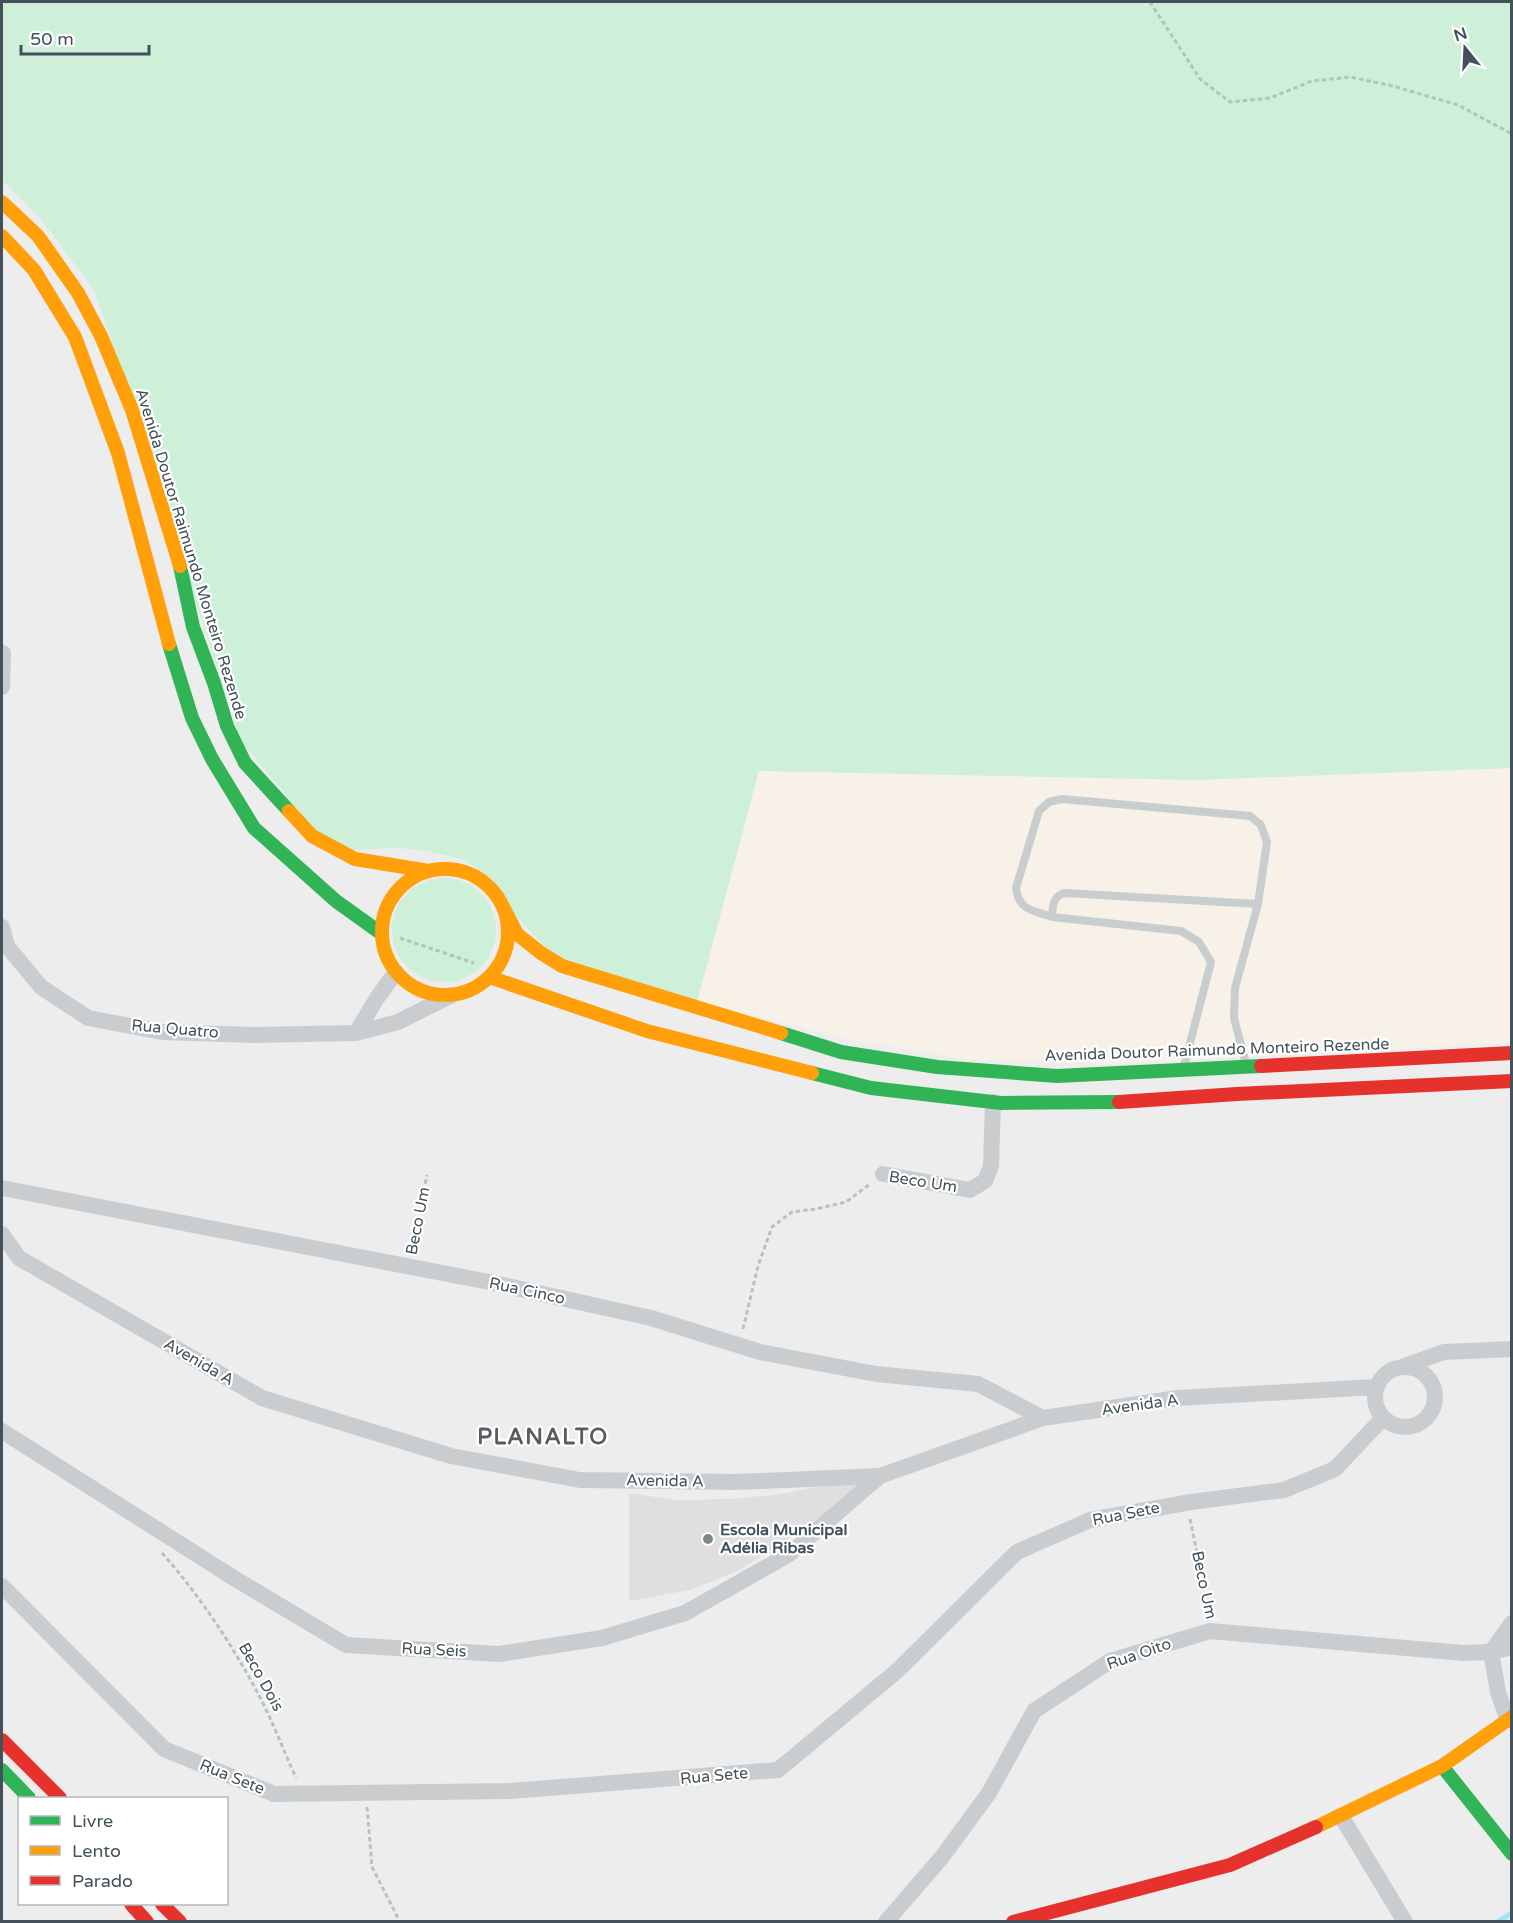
<svg xmlns="http://www.w3.org/2000/svg" width="1513" height="1923" font-family="'Varela Round',sans-serif">
<style>
.commercial{fill:#f7f1e7}
.education{fill:#e0dedf}
.green{fill:#cef0d9}
.lines{fill:none;stroke-linecap:round;stroke-linejoin:round}
.stream{stroke:#9fe5f3;stroke-width:5}
.path{stroke:#b5c3be;stroke-width:3;stroke-dasharray:4.5 3;stroke-linecap:butt}
.lane{stroke:#c9cdcf;stroke-width:8}
.street{stroke:#c9cdcf;stroke-width:16}
.fast{stroke:#30b455;stroke-width:14}
.slow{stroke:#ff9f0a;stroke-width:14}
.jam{stroke:#e5322d;stroke-width:14}
.poi-dot{fill:#7f888e;stroke:#fff;stroke-width:2}
.labels{text-anchor:middle;dominant-baseline:central;stroke-width:4.5;stroke-linejoin:round;paint-order:stroke}
.street-label{font-size:16px;fill:#43515b;stroke:#fff}
.poi-label{font-size:16px;font-weight:bold;fill:#43515b;stroke:#fff;text-anchor:start}
.district-label{font-size:22px;font-weight:bold;letter-spacing:1.5px;fill:#585d62;stroke:#fff}
</style>
<rect width="100%" height="100%" fill="#eeeded"/>
<path class="commercial" d="M1511,768V1043L1108,1064L966,1059L857,1041L697,1002L759,771L1196,780Z"/>
<path class="education" d="M866,1477L837,1507L738,1571L690,1590L629,1601V1493L675,1500L730,1499L782,1494Z"/>
<path class="green" d="M2,2H1511V768L1196,780L759,771L697,1002L554,956L510,910L492,879L465,860L428,851L399,848L353,850L318,834L241,741L110,336L94,290L43,222L8,185L2,181Z
M392 930a52 52 0 1 1 104 0a52 52 0 1 1-104 0Z"/>
<g class="lines">
<path class="stream" d="M1497,1922L1512,1913"/>
<path class="path" d="M1150,2L1200,79L1230,102L1270,98L1312,81L1350,77L1393,86L1458,105L1512,134
M400,938L474,963
M412,1250L427,1175
M743,1329L758,1266L772,1227L792,1212L816,1209L846,1202L870,1184
M1190,1519L1210,1615
M162,1553C203,1599 244,1662 270,1718C279,1738 287,1758 296,1778
M367,1807L372,1867L400,1922"/>
<path class="lane" d="M1052,917C1033,910 1019,911 1016,888L1039,811L1049,802L1062,799L1250,816L1261,825L1267,842L1258,904
M1184,1066L1211,962L1199,942L1181,931L1052,917C1053,905 1052,898 1064,893L1258,904L1235,988L1234,1018L1246,1064"/>
<path class="street" d="M2,687L3,653
M2,927L7,946L41,987L88,1018L162,1032L253,1035L356,1033L398,1022L452,995
M356,1033L377,998L396,972
M883,1174L970,1190L985,1181L991,1166L993,1102
M2,1188L489,1282L651,1318L760,1352L876,1374L978,1384L1043,1418
M2,1234L19,1258L262,1398L451,1456L580,1480L735,1482L880,1476L1043,1418L1178,1398L1376,1387
M1404,1366L1444,1352L1512,1349
M1375 1397a30 30 0 1 1 60 0a30 30 0 1 1-60 0Z
M2,1431L237,1580L346,1645L499,1654L602,1638L685,1613L788,1555L880,1476
M2,1586L164,1749L274,1794L510,1791L778,1770L897,1671L1017,1552L1090,1520L1191,1502L1284,1490L1335,1469L1383,1418
M1508,1720L1498,1692L1491,1652L1512,1623
M1341,1816L1405,1922
M886,1922L942,1857L989,1793L1034,1711L1110,1661L1210,1631L1464,1653L1491,1652L1512,1647"/>
<path class="fast" d="M180,566L193,627L214,683L227,726L245,763L289,811
M169,644L192,718L212,759L254,828L336,901L382,934
M781,1033L841,1052L937,1067L1057,1076L1261,1066
M812,1073L871,1088L1001,1103L1119,1102
M1442,1766L1512,1854
M2,1770L29,1798"/>
<path class="slow" d="M2,202L38,236L78,293L101,336L132,410L180,566
M2,236L34,270L75,337L118,453L169,644
M289,811L312,836L355,859L429,871
M382 932a63 63 0 1 1 126 0a63 63 0 1 1-126 0Z
M500,901L517,934L541,953L562,966L781,1033
M489,977L647,1031L812,1073
M1316,1827L1442,1766L1512,1717"/>
<path class="jam" d="M1261,1066L1512,1053
M1119,1102L1237,1094L1512,1081
M2,1740L60,1798
M131,1904L147,1922
M162,1904L180,1922
M1013,1922L1230,1865L1316,1827"/>
</g>
<circle class="poi-dot" cx="708" cy="1539" r="6"/>
<g class="labels">
<g class="street-label">
<text transform="translate(191 554) rotate(73)">Avenida Doutor Raimundo Monteiro Rezende</text>
<text transform="translate(175 1029) rotate(5)">Rua Quatro</text>
<text transform="translate(1217 1050) rotate(-2)">Avenida Doutor Raimundo Monteiro Rezende</text>
<text transform="translate(923 1182) rotate(9)">Beco Um</text>
<text transform="translate(418 1221) rotate(-79)">Beco Um</text>
<text transform="translate(527 1291) rotate(12)">Rua Cinco</text>
<text transform="translate(199 1362) rotate(30)">Avenida A</text>
<text transform="translate(1140 1405) rotate(-8)">Avenida A</text>
<text transform="translate(665 1481) rotate(1)">Avenida A</text>
<text transform="translate(1126 1514) rotate(-11)">Rua Sete</text>
<text transform="translate(1204 1585) rotate(78)">Beco Um</text>
<text transform="translate(434 1650) rotate(3)">Rua Seis</text>
<text transform="translate(1139 1654) rotate(-19)">Rua Oito</text>
<text transform="translate(261 1677) rotate(61)">Beco Dois</text>
<text transform="translate(714 1776) rotate(-5)">Rua Sete</text>
<text transform="translate(232 1777) rotate(22)">Rua Sete</text>
</g>
<g class="poi-label">
<text x="720" y="1530">Escola Municipal<tspan x="720" dy="18">Adélia Ribas</tspan></text>
</g>
<g class="district-label">
<text x="543" y="1437">PLANALTO</text>
</g>
</g>
<rect width="1513" height="1923" fill="none" stroke="#43515b" stroke-width="6"/>
<rect x="18" y="1797" width="210" height="108" fill="#ffffff" stroke="#b4b9bd" stroke-width="1.5"/>
<rect x="30" y="1816" width="30" height="9" fill="#30b455" stroke="#b4b9bd" stroke-width="1.5"/>
<text x="72" y="1827" font-size="18" fill="#43515b">Livre</text>
<rect x="30" y="1846" width="30" height="9" fill="#ff9f0a" stroke="#b4b9bd" stroke-width="1.5"/>
<text x="72" y="1857" font-size="18" fill="#43515b">Lento</text>
<rect x="30" y="1876" width="30" height="9" fill="#e5322d" stroke="#b4b9bd" stroke-width="1.5"/>
<text x="72" y="1887" font-size="18" fill="#43515b">Parado</text>
<g transform="translate(1465 48) rotate(342)" stroke="#ffffff" stroke-width="4.5" paint-order="stroke">
<path d="M0-4.5L10 22L0 15L-10 22Z" fill="#43515b"/>
<text y="-9" font-size="16" font-weight="bold" text-anchor="middle" fill="#43515b">N</text>
</g>
<path d="M21 45v9h128v-9" fill="none" stroke="#43515b" stroke-width="3"/>
<text x="30" y="45" font-size="18" fill="#43515b" stroke="#ffffff" stroke-width="4.5" paint-order="stroke">50 m</text>
</svg>
